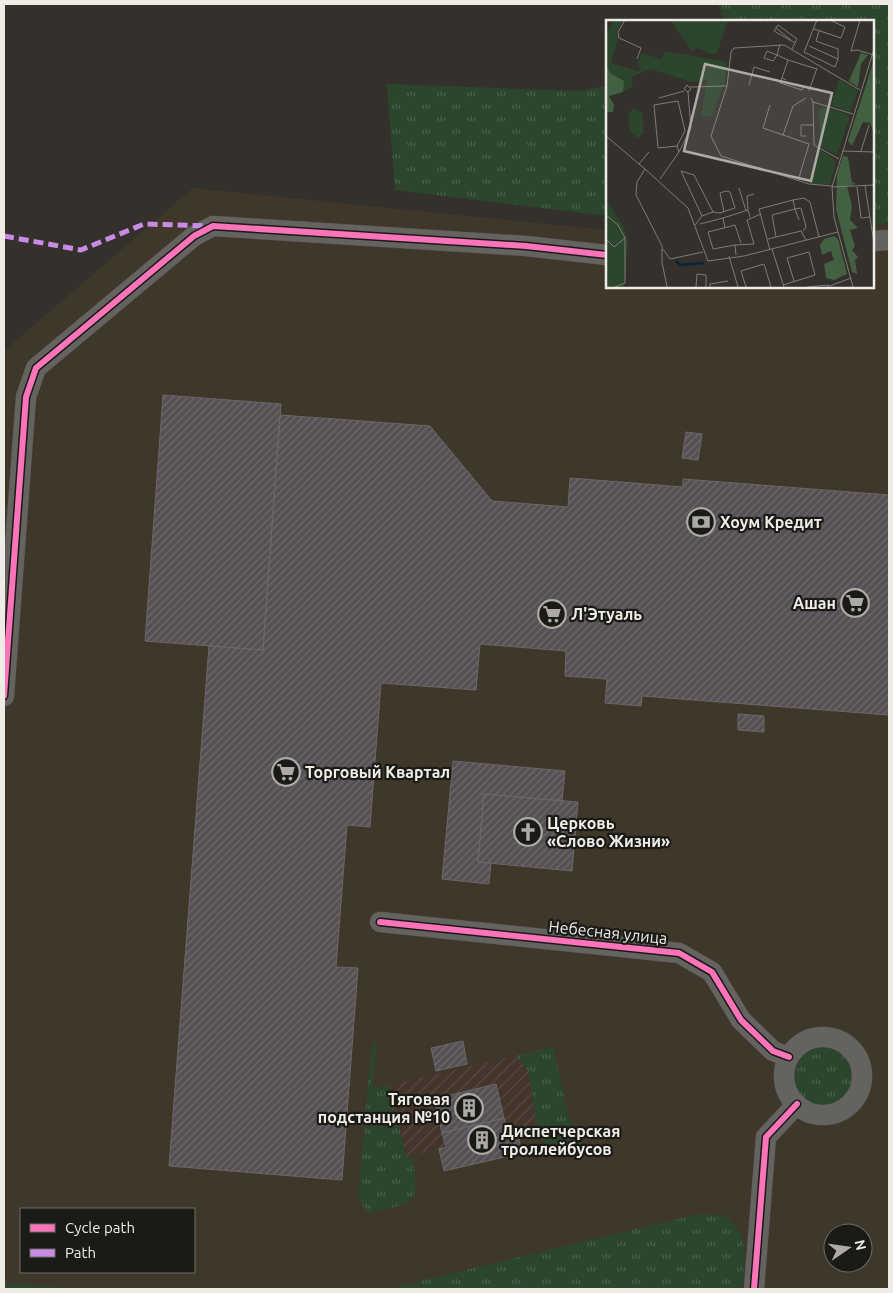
<svg xmlns="http://www.w3.org/2000/svg" width="893" height="1293" font-family="Ubuntu,sans-serif">
<style>
.built{fill:#3f3729;fill-rule:evenodd}
.industrial{fill:url(#industrial-furrows)}
.grass{fill:url(#grass-tufts)}
.building{fill:url(#building-hatch);stroke:#6a6867}
.lines{fill:none;stroke-linecap:round;stroke-linejoin:round}
.minor-casing{stroke:#524f4c;stroke-width:21}
.minor{stroke:#656360;stroke-width:20}
.quiet{stroke:#ca8be6;stroke-width:5;stroke-dasharray:10 5;stroke-linecap:butt}
.cycleway-casing{stroke:#1c1a16;stroke-width:9}
.cycleway{stroke:#fb73b8;stroke-width:6}
.labels{text-anchor:middle;dominant-baseline:central;stroke-width:4.5;stroke-linejoin:round;paint-order:stroke}
.poi-label{font-size:16px;font-weight:bold;fill:#efece6;stroke:#1c1a16;text-anchor:start}
.street-label{font-size:16px;fill:#efece6;stroke:#1c1a16}
.inset-river{fill:none;stroke:#082638;stroke-width:2.5}
.inset-road{fill:none;stroke:#7f7c76;stroke-width:1}
.view{fill:#aeaba5;fill-opacity:0.15;stroke:#aeaba5;stroke-width:2.5}
.inset-edge{fill:none;stroke:#efece6;stroke-width:2.5}
</style>
<defs>
<pattern id="industrial-furrows" width="10" height="10" patternUnits="userSpaceOnUse" patternTransform="scale(1.25)"><rect width="10" height="10" fill="#44352b"/><path d="M-1 1l2-2M0 10L10 0M9 11l2-2" fill="none" stroke="#564940"/></pattern>
<pattern id="grass-tufts" width="24" height="20" patternUnits="userSpaceOnUse" patternTransform="scale(1.25)"><rect width="24" height="20" fill="#2b462c"/><path d="M3 7l-1-3M5 7V3M7 7l1-3M15 17l-1-3M17 17v-4M19 17l1-3" fill="none" stroke="#4a614b"/></pattern>
<pattern id="building-hatch" width="6" height="6" patternUnits="userSpaceOnUse" patternTransform="scale(1.25)"><rect width="6" height="6" fill="#565055"/><path d="M-1 1l2-2M0 6l6-6M5 7l2-2" fill="none" stroke="#6f696d"/></pattern>
</defs>
<rect width="100%" height="100%" fill="#34312c"/>
<path class="built" d="M193,188L607,230V286H872V213H889V1289H4V351ZM21,1209H194V1272H21ZM833,1233H863V1263H833Z"/>
<path class="industrial" d="M553,1047L569,1118L507,1132L504,1118L442,1133L446,1147L406,1157L389,1085Z"/>
<path class="grass" d="M718,4H889V223L872,225V21H724Z
M387,84L578,91L607,86V216L395,190Z
M372,1042L377,1044L372,1088L389,1085L406,1157L412,1156C421,1206 416,1202 370,1213L366,1212L358,1196Z
M793 1077a30 30 0 1 1 60 0a30 30 0 1 1-60 0Z
M553,1047L569,1118L582,1145L549,1154L537,1125L528,1070L516,1056Z
M698,1214L726,1215C751,1238 745,1258 742,1289H387Z
M4,1283L90,1289H4Z"/>
<path class="building" d="M163,395L281,404L263,650L145,641Z
M280,415L430,426L492,501L568,507L570,478L683,487V479L889,495V715L642,696L641,706L605,703L607,679L565,676L566,651L480,644L476,690L381,683L370,827L347,825L336,967L358,968L342,1180L169,1166L209,646L263,650Z
M686,432L702,434L698,460L682,458Z
M738,714L764,716V732L738,730Z
M453,761L565,771L562,801L484,794L478,862L491,863L489,884L442,879Z
M484,794L578,802L572,871L478,862Z
M463,1041L467,1064L436,1071L431,1048Z
M496,1084L504,1118L442,1133L434,1099Z
M504,1118L507,1132L517,1130L522,1153L444,1171L439,1149L446,1147L442,1133Z"/>
<g class="lines">
<defs>
<path id="minor" d="M872,241L889,240
M4,696L26,397L36,368L194,236L213,226L526,246L607,255
M380,922L679,953L712,972L741,1020L773,1051L789,1057
M784 1076a39 39 0 1 1 78 0a39 39 0 1 1-78 0Z
M754,1289L766,1137L797,1104"/>
</defs>
<use href="#minor" class="minor-casing"/>
<use href="#minor" class="minor"/>
<path class="quiet" d="M4,236L81,250L144,224L210,226"/>
<defs>
<path id="cycleway" d="M4,696L26,397L36,368L194,236L213,226L526,246L607,255
M380,922L679,953L712,972L741,1020L773,1051L789,1057
M754,1289L766,1137L797,1104"/>
</defs>
<use href="#cycleway" class="cycleway-casing"/>
<use href="#cycleway" class="cycleway"/>
</g>
<defs>
<symbol id="bank-ring" viewBox="-11 -11 22 22"><circle r="9.5" fill="#1c1a16" stroke="#aeaba5" stroke-width="1.5"/><path d="M-6-4H6V4H-6ZM0-2.3a2.3 2.3 0 1 0 0 4.6a2.3 2.3 0 1 0 0-4.6Z" fill="#aeaba5"/></symbol>
<symbol id="supermarket-ring" viewBox="-11 -11 22 22"><circle r="9.5" fill="#1c1a16" stroke="#aeaba5" stroke-width="1.5"/><path d="M-6-5.5h2.5l.6 2H6L4.5 2H-2.5L-4.4-4H-6ZM-1.5 3.2a1.3 1.3 0 1 0 .1 0ZM3 3.2a1.3 1.3 0 1 0 .1 0Z" fill="#aeaba5"/></symbol>
<symbol id="church-ring" viewBox="-11 -11 22 22"><circle r="9.5" fill="#1c1a16" stroke="#aeaba5" stroke-width="1.5"/><path d="M-1.2-6h2.4v3.5h3.3v2.4h-3.3V6h-2.4V-.1h-3.3v-2.4h3.3Z" fill="#aeaba5"/></symbol>
<symbol id="building-ring" viewBox="-11 -11 22 22"><circle r="9.5" fill="#1c1a16" stroke="#aeaba5" stroke-width="1.5"/><path d="M-4-6H4V6H1V3H-1V6H-4ZM-2.5-4.3h1.7v1.8h-1.7ZM.8-4.3h1.7v1.8H.8ZM-2.5-1h1.7V.8h-1.7ZM.8-1h1.7V.8H.8Z" fill="#aeaba5"/></symbol>
</defs>
<g fill-rule="evenodd">
<use href="#bank-ring" x="685" y="506" width="32" height="32"/>
<use href="#supermarket-ring" x="839" y="587" width="32" height="32"/>
<use href="#supermarket-ring" x="536" y="598" width="32" height="32"/>
<use href="#supermarket-ring" x="270" y="756" width="32" height="32"/>
<use href="#church-ring" x="512" y="816" width="32" height="32"/>
<use href="#building-ring" x="453" y="1092" width="32" height="32"/>
<use href="#building-ring" x="466" y="1124" width="32" height="32"/>
</g>
<g class="labels">
<g class="poi-label">
<text x="720" y="522">Хоум Кредит</text>
<text x="836" y="603" text-anchor="end">Ашан</text>
<text x="571" y="614">Л'Этуаль</text>
<text x="305" y="772">Торговый Квартал</text>
<text x="547" y="823">Церковь<tspan x="547" dy="18">«Слово Жизни»</tspan></text>
<text x="450" y="1099" text-anchor="end">Тяговая<tspan x="450" dy="18">подстанция №10</tspan></text>
<text x="501" y="1131">Диспетчерская<tspan x="501" dy="18">троллейбусов</tspan></text>
</g>
<g class="street-label">
<text transform="translate(608 932) rotate(6)">Небесная улица</text>
</g>
</g>
<g transform="translate(606 20)">
<rect width="268" height="268" fill="#34312c"/>
<path d="M8,0H17L10,12L12,20L5,43L34,52L32,43L36,33L55,39L59,31L121,42L119,60L106,97L95,95L101,60L85,62L45,49L25,57L27,66L17,72L18,61L4,53L0,44V14ZM233,59L252,71L244,92L225,86ZM218,87L244,95L231,135L214,126L213,90ZM214,130L230,141L224,164H203Z" fill="#2b462c"/>
<path d="M255,33L262,35L255,44L252,67L243,61ZM267,43V111L264,103L257,102L246,126L242,121ZM0,44L4,53L18,61L17,72L3,76L8,85L7,92H0ZM237,136L242,137L246,162L250,164L241,166L246,186L244,200L252,208L244,210L249,226L246,230L252,237L249,240L251,254L246,252L230,189L231,154ZM228,216L232,219L241,254L228,260L220,258L218,244L228,240L225,231L216,235L214,225L218,219Z" fill="#436042"/>
<path d="M64,0H122L111,33L104,34L92,28L86,31ZM0,179L18,208L22,224L18,267H0Z" fill="#2b462c"/>
<path d="M27,88L36,93L38,112L32,118L24,112L22,95Z" fill="#2b462c"/>
<path class="inset-river" d="M70,241L74,245L98,243"/>
<path class="inset-road" d="M19,0L12,12L13,18L35,28L31,39M254,0L245,31L251,30L268,35M170,8L172,5L191,19L186,29M208,9L235,18L239,7L224,0M213,11L210,21L232,29V39M185,20L170,8L168,11L189,23M174,24L171,35L167,41L158,38L161,31L171,35L182,40L211,49M203,26L232,39L229,47L198,32L211,0M176,58L174,63L196,70L198,66M180,60L176,58L182,40M143,65L148,47L164,52M84,67L121,66M203,71L211,48M53,78L78,71M205,78L207,82L247,94M207,82L208,125L233,139M164,85L157,108L203,124L192,161M177,115L187,86L200,78M0,116L39,149L31,162L30,175L56,226V242L61,267M200,116H195V105H207M236,131L268,132M255,131L263,105M73,132L85,108L82,72L85,69L81,65L78,69L82,72M33,144L43,132M39,149L82,188L102,241L138,236L232,212M54,159L73,132L71,126L79,111L72,81L48,85L52,128L71,126M226,166L203,164L115,136L105,116L121,66L125,32L128,28L178,25L254,70M259,166L268,223M226,167L268,165M251,167L255,198L264,197M133,168L140,191M187,180L198,178L204,182L213,217M142,190L141,176L148,174M0,195L12,205L19,218L8,227L0,219M96,196L75,151L88,155L107,192M117,198L142,190L144,197M94,204L117,198L119,208M89,205L96,196L107,192L114,193L129,188L124,172L120,171L114,173L118,192M170,217L195,211L200,220M162,219L170,217L166,195L189,189L193,200M129,225L148,224L141,200L155,194M57,229L64,239L97,232M166,229L178,267M164,230L153,189L187,180L189,189L195,188L200,207L197,211M130,235L129,225L107,229L102,212L129,205L135,223M123,236L132,267M177,265L209,255L203,232L181,238L188,261M9,267L19,263V218M90,267L91,254L100,255V267M104,267V264L122,261M140,267L135,251L158,244L165,267M201,267L223,265M221,267L245,258M247,267L228,197L226,167L268,29"/>
<path class="view" d="M99,44L226,73L205,161L78,131Z"/>
<rect width="268" height="268" class="inset-edge"/>
</g>
<rect width="893" height="1293" fill="none" stroke="#efece6" stroke-width="10"/>
<rect x="20" y="1208" width="175" height="65" fill="#1c1a16" stroke="#706e69"/>
<rect x="30" y="1224" width="25" height="8" fill="#fb73b8" stroke="#706e69"/>
<text x="65" y="1233" font-size="15" fill="#efece6">Cycle path</text>
<rect x="30" y="1249" width="25" height="8" fill="#ca8be6" stroke="#706e69"/>
<text x="65" y="1258" font-size="15" fill="#efece6">Path</text>
<g transform="translate(848 1248) rotate(77)"><circle r="24" fill="#1c1a16" stroke="#706e69"/>
<path d="M0-4L9 19L0 12L-9 19Z" fill="#aeaba5"/>
<text y="-8" font-size="14" font-weight="bold" text-anchor="middle" fill="#efece6">N</text>
</g>
</svg>
